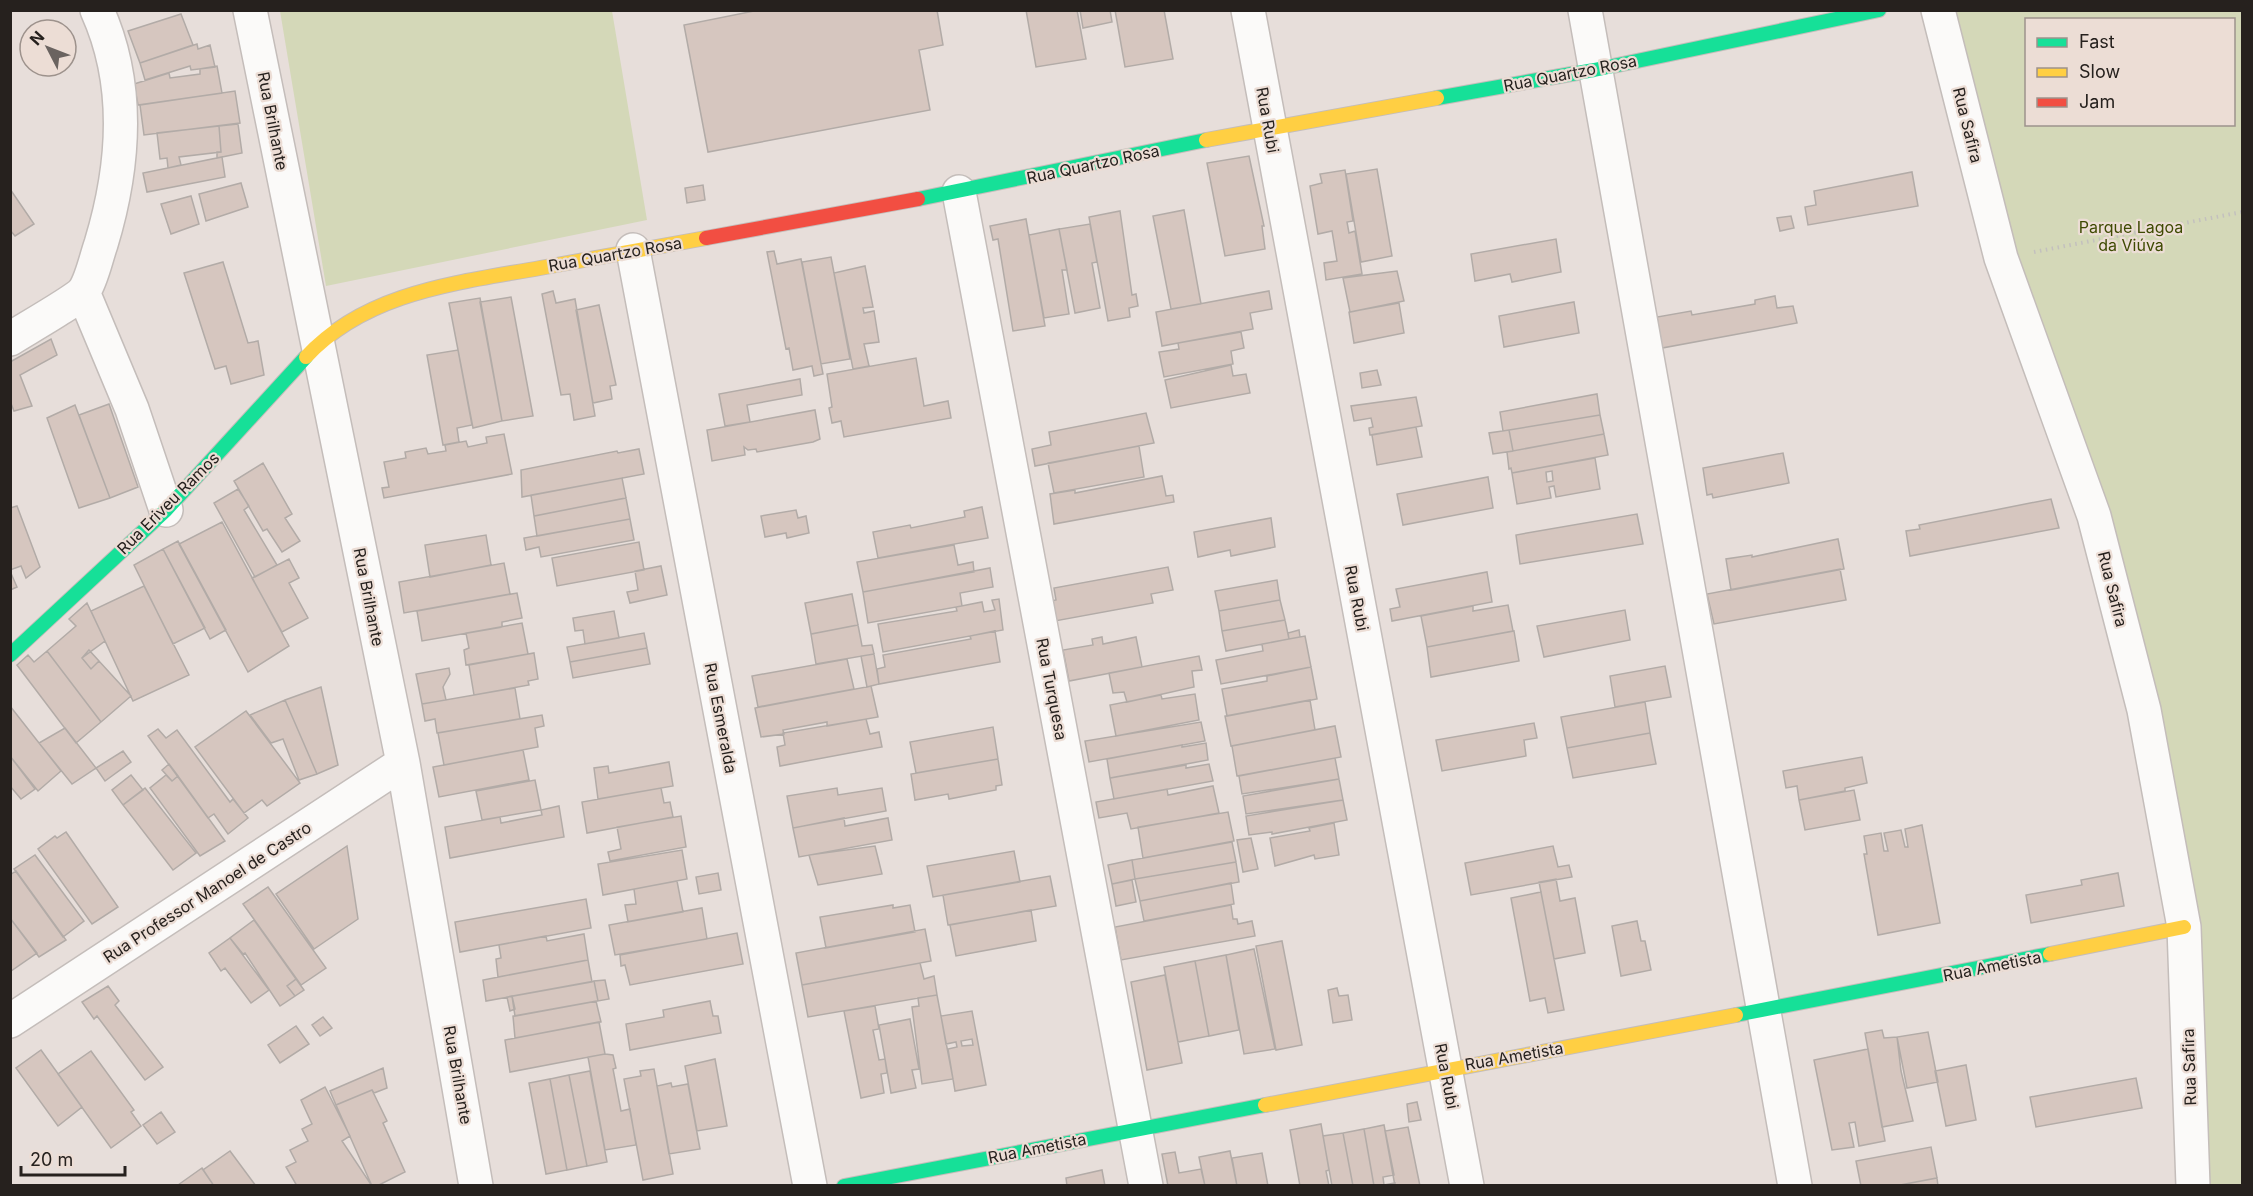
<svg xmlns="http://www.w3.org/2000/svg" width="2253" height="1196" font-family="Inter,sans-serif">
<style>
.green{fill:#d4d8b8;fill-rule:evenodd}
.building{fill:#d6c6bf;stroke:#b2aba7;stroke-width:1.5;fill-rule:evenodd}
.lines{fill:none;stroke-linecap:round;stroke-linejoin:round}
.street-casing{stroke:#c4bdba;stroke-width:36}
.fast-casing{stroke:#c4bdba;stroke-width:16}
.slow-casing{stroke:#c4bdba;stroke-width:16}
.jam-casing{stroke:#c4bdba;stroke-width:16}
.path{stroke:#c3c0be;stroke-width:4;stroke-dasharray:1.5 4.5;stroke-linecap:butt}
.street{stroke:#fbfaf9;stroke-width:33}
.fast{stroke:#16e098;stroke-width:14}
.slow{stroke:#ffcf43;stroke-width:14}
.jam{stroke:#f24e42;stroke-width:14}
.labels{text-anchor:middle;dominant-baseline:central;stroke-width:4.5;stroke-linejoin:round;paint-order:stroke}
.street-label{font-size:16px;fill:#26211e;stroke:#ecddd5}
.park-label{font-size:16px;fill:#3e4a02;stroke:#ecddd5}
</style>
<rect width="100%" height="100%" fill="#e7deda"/>
<path class="green" d="M280,11H612L647,220L326,286Z
M1938,11H2242V1185H2193L2144,710ZM2026,20H2234V124H2026Z"/>
<path class="building" d="M759,10H937L943,45L919,50L930,110L708,152L684,25Z
M1026,10H1077L1086,59L1036,67Z
M1080,10H1110L1112,22L1083,28Z
M1115,10H1164L1173,59L1125,67Z
M181,14L193,45L140,63L128,31Z
M197,44L198,49L210,45L215,67L191,70L190,66L145,80L140,63Z
M217,66L222,93L138,105L134,84L169,73L170,78L200,74V69Z
M235,91L240,123L144,135L140,105Z
M238,124L242,153L217,158V152H221L219,126Z
M219,126L221,152L179,157L181,165L168,168L167,158L160,159L157,133Z
M1249,156L1264,226H1262L1265,249L1225,256L1207,163Z
M222,157L225,177L147,192L143,173Z
M1377,169L1392,256L1361,262L1346,174Z
M1345,170L1353,221L1347,222L1349,233L1355,231L1362,274L1326,280L1324,263L1337,261L1332,231L1318,234L1310,186L1322,183L1320,174Z
M1912,172L1918,206L1808,225L1805,207L1816,205L1814,191Z
M241,183L248,207L206,221L199,194Z
M703,185L705,200L687,203L685,188Z
M10,189L34,224L15,236L10,230Z
M191,196L199,224L171,234L161,204Z
M1184,210L1201,304L1171,309L1153,216Z
M1120,211L1132,295L1136,294L1138,306L1129,308L1130,317L1108,321L1089,217Z
M1791,216L1794,228L1780,231L1777,218Z
M1026,219L1045,326L1013,331L998,239L993,240L990,226Z
M1090,224L1097,262L1092,263L1100,308L1075,313L1059,229Z
M1059,229L1067,270H1062L1069,314L1044,318L1029,235Z
M1556,239L1561,272L1512,282L1510,274L1475,281L1471,254Z
M774,251L777,264L801,259L823,374L814,376L812,366L793,370L789,348L786,349L767,252Z
M831,257L850,359L821,364L802,262Z
M223,262L248,343L258,341L264,375L231,384L226,366L215,369L184,273Z
M865,266L873,307L863,308L864,313L874,311L879,342L864,344L869,366L853,369L834,273Z
M1397,271L1404,301L1350,312L1343,278Z
M553,291L556,303L575,299L595,416L574,420L570,394L561,395L542,294Z
M1269,291L1272,309L1250,313L1253,329L1162,346L1156,312Z
M1775,296L1777,308L1793,306L1797,323L1662,348L1657,317L1691,311L1692,315L1755,304V300Z
M511,297L533,416L502,421L480,302Z
M480,298L502,421L473,428L449,303Z
M1574,302L1579,333L1504,347L1499,316Z
M1399,303L1404,333L1354,343L1349,312Z
M599,305L616,385L610,386L612,399L593,403L576,310Z
M1241,332L1244,348L1231,351L1233,364L1164,377L1159,352L1179,349L1178,343Z
M51,339L57,355L20,375L32,406L14,411L10,401V362Z
M458,350L472,425L457,428L459,442L443,445L427,355Z
M916,358L924,406L948,401L951,418L844,437L841,421L832,423L829,408L832,407L827,374Z
M1231,365L1233,376L1246,374L1250,393L1171,408L1165,380Z
M1377,370L1381,385L1362,388L1360,373Z
M800,379L802,395L747,405L750,422L725,426L719,394Z
M1597,394L1600,415L1503,431L1500,412Z
M1416,397L1422,426L1370,435L1369,428L1373,427L1371,418L1354,421L1351,406Z
M109,404L138,487L110,498L79,415Z
M75,405L110,498L79,508L47,418Z
M815,410L820,439L813,442L757,452L756,449L748,450L744,447L745,455L712,461L707,430Z
M1146,413L1154,443L1035,466L1032,449L1051,445L1049,432Z
M1600,415L1604,434L1513,451L1509,430Z
M1416,427L1422,457L1377,465L1372,435Z
M1509,430L1513,451L1493,454L1489,433Z
M504,434L512,474L384,498L382,488L389,487L384,462L406,458L405,452L426,448L428,454L446,451L445,445L466,441L468,447L487,443L486,437Z
M1604,434L1608,455L1512,473L1511,468L1509,469L1507,452Z
M1139,446L1144,477L1054,493L1048,463Z
M639,449L644,474L522,497L521,470L617,451L618,453Z
M1783,453L1789,483L1713,498L1712,494L1707,495L1703,468Z
M1595,458L1600,489L1556,497L1554,486L1549,487L1551,498L1517,504L1512,473ZM1552,471L1553,481L1547,482L1546,472Z
M263,463L292,514L285,518L300,541L282,552L267,529L263,531L234,481Z
M1162,476L1166,496L1173,495L1174,502L1054,524L1050,494L1075,490V493Z
M1488,477L1493,508L1403,525L1397,494Z
M622,478L626,498L534,516L531,495Z
M238,489L249,506L244,510L277,565L255,577L214,503Z
M626,498L630,519L537,536L534,516Z
M2051,499L2059,528L1910,556L1906,531L1920,529L1919,525Z
M17,506L40,567L26,578L21,566L10,570V508Z
M982,507L988,538L878,558L873,532L910,525L911,528L965,517L964,511Z
M796,510L798,518L806,516L809,533L787,538L786,533L765,537L761,516Z
M1637,514L1643,544L1520,564L1516,535Z
M1271,518L1275,547L1231,556L1230,550L1198,557L1194,532Z
M630,519L634,540L541,557L539,547L526,550L524,538Z
M222,522L289,646L248,672L179,544Z
M486,535L491,565L430,577L425,545Z
M1838,539L1844,569L1731,590L1726,559L1752,555V557Z
M178,541L226,630L210,639L163,549Z
M639,542L644,570L557,586L552,558Z
M954,545L958,565L973,562L974,572L863,592L857,562Z
M163,549L205,628L173,644L134,565Z
M289,559L299,578L289,583L308,618L282,632L252,578Z
M504,563L510,594L404,613L399,582Z
M661,566L667,595L630,603L627,592L638,590L635,571Z
M1168,567L1173,590L1151,594L1153,603L1055,621L1051,601L1056,600L1054,588Z
M990,568L993,587L960,593L962,606L868,623L863,592Z
M1840,569L1846,600L1714,624L1707,594Z
M10,571L17,587L10,590Z
M1487,572L1492,602L1392,621L1390,609L1400,607L1396,589Z
M1277,580L1280,600L1219,611L1215,591Z
M144,586L189,675L133,701L91,611Z
M517,593L522,618L502,622V627L422,641L417,611Z
M852,594L858,625L811,634L805,603Z
M999,599L1003,630L883,652L878,624L957,611L956,607L982,602L984,612L995,610L992,600Z
M1280,600L1285,620L1222,631L1219,611Z
M87,603L105,641L82,658L91,669L99,661L131,696L101,722L47,651L76,626L69,619Z
M1508,605L1513,631L1427,647L1421,616L1473,606V611Z
M1625,610L1630,640L1544,657L1537,626Z
M614,611L619,638L585,644L583,630L575,631L573,618Z
M1285,620L1289,639L1226,651L1222,631Z
M522,623L528,654L466,665L464,650L469,648L466,633Z
M858,625L862,646L872,645L874,654L816,664L811,634Z
M1299,630L1300,637L1289,639L1288,633Z
M995,631L1000,662L879,684L877,669L885,667L883,655L971,639L970,636Z
M1514,631L1519,661L1431,677L1427,647Z
M644,633L647,648L570,662L567,647Z
M1305,636L1311,667L1221,684L1216,660L1263,651L1262,644Z
M1102,637L1103,644L1136,637L1142,667L1069,681L1063,650L1093,645L1092,639Z
M647,648L650,664L573,678L570,662Z
M89,650L99,661L91,669L82,658Z
M47,651L101,722L76,743L17,665L28,655L34,662Z
M534,653L538,679L528,681L529,685L474,695L469,665Z
M874,654L879,684L867,687L861,656Z
M1199,656L1202,670L1192,671L1194,687L1127,702L1124,692L1113,693L1109,673Z
M847,659L854,689L758,707L752,676Z
M1665,666L1671,697L1615,707L1610,676Z
M1311,667L1317,699L1227,716L1222,689L1267,681V676Z
M449,668L450,674L443,687L446,700L422,704L416,674Z
M871,686L878,717L827,726V722L783,730L784,734L761,737L755,708Z
M321,687L338,765L317,774L285,700Z
M515,688L520,719L437,733L435,719L425,721L422,704Z
M1195,694L1199,720L1116,736L1110,705L1161,695L1162,699Z
M285,700L317,774L299,780L283,739L271,743L250,715Z
M1310,700L1315,730L1231,746L1225,716Z
M1645,702L1650,733L1567,748L1561,717Z
M10,706L61,771L38,791L10,756Z
M246,711L300,783L267,806L262,800L244,813L195,747Z
M542,715L544,726L535,728L538,747L444,765L438,733Z
M866,719L870,734L879,732L882,747L780,766L777,747L785,745L783,733Z
M1201,722L1205,741L1089,762L1085,741Z
M1534,723L1537,738L1524,740L1526,756L1442,771L1436,740Z
M1335,726L1341,757L1237,776L1232,746Z
M993,727L998,759L916,773L910,742Z
M65,728L96,768L72,784L39,743Z
M158,729L166,738L177,730L230,802L233,799L248,818L228,834L214,814L208,818L148,736Z
M1650,733L1656,764L1573,778L1567,748Z
M1206,743L1208,760L1110,778L1107,759L1182,745V747Z
M523,750L529,780L439,797L433,767Z
M123,751L131,762L105,781L96,768Z
M10,756L35,789L21,799L10,786Z
M1862,757L1867,783L1845,788V791L1799,800L1797,786L1786,788L1783,771Z
M1335,758L1339,779L1242,794L1239,776Z
M998,759L1002,785L996,786V790L949,799L948,794L915,800L911,774Z
M669,762L673,786L598,799L594,768L608,766L609,773Z
M169,764L178,776L172,781L162,770Z
M1209,764L1213,781L1114,799L1110,778L1186,765V768Z
M131,775L143,790L123,805L112,790Z
M166,775L172,781L178,776L225,841L200,856L150,788Z
M1339,779L1343,800L1246,814L1243,796Z
M535,780L541,810L482,820L476,791Z
M1213,786L1219,813L1131,829L1127,813L1099,818L1096,802L1167,789L1168,795Z
M145,788L196,853L173,870L123,805Z
M661,788L664,803L670,802L673,817L587,833L582,802Z
M837,788L838,795L882,788L886,811L793,828L787,796Z
M1854,790L1860,820L1805,830L1799,800Z
M1343,800L1347,820L1272,834V832L1249,835L1246,816Z
M559,806L564,837L450,858L445,827L500,817L501,823L542,815L541,810Z
M1228,812L1234,841L1143,858L1138,827Z
M681,816L686,847L610,861L608,852L621,849L617,827Z
M844,818L845,826L888,818L892,840L799,857L793,828Z
M1334,823L1339,855L1315,859L1314,855L1275,866L1270,838L1310,831L1309,828Z
M1922,825L1940,923L1878,935L1864,854H1867L1864,836L1881,833L1884,851H1888L1884,833L1901,830L1905,847H1908L1905,829Z
M66,832L118,907L92,924L38,849L55,836L57,838Z
M1251,838L1258,869L1243,872L1237,840Z
M1232,842L1236,862L1135,879L1132,860Z
M347,846L358,919L314,949L276,894Z
M875,846L882,874L818,885L809,855Z
M1553,846L1558,867L1569,865L1572,877L1471,895L1465,863Z
M682,850L687,879L603,895L598,864Z
M1014,851L1020,882L933,897L927,866Z
M35,855L84,921L63,937L14,869Z
M1132,860L1135,879L1112,884L1108,865Z
M1236,862L1239,882L1140,901L1135,879Z
M16,871L66,940L39,957L10,918V875Z
M718,873L721,890L699,894L696,877Z
M2118,873L2124,906L2031,923L2026,895L2082,885L2081,880Z
M1050,876L1056,906L948,925L943,895Z
M1556,879L1560,901L1575,898L1585,953L1554,959L1539,882Z
M1132,880L1136,902L1116,906L1112,884Z
M677,881L683,912L628,922L625,905L636,904L634,889Z
M1231,883L1234,904L1144,921L1140,901Z
M268,887L326,968L301,985L243,904Z
M1541,892L1564,1010L1548,1013L1545,998L1530,1001L1511,898Z
M586,899L591,928L460,952L455,922Z
M893,905V908L910,905L915,932L826,948L820,917Z
M1231,905L1233,919H1237L1238,924L1252,921L1255,936L1121,960L1115,927Z
M702,908L707,939L615,955L609,925Z
M1031,910L1036,941L956,956L950,925Z
M10,918L37,953L11,971H10Z
M254,920L296,979L287,986L295,996L280,1006L245,953L243,954L230,938Z
M1637,921L1641,941H1645L1651,970L1621,976L1612,926Z
M925,929L931,961L802,985L796,953Z
M737,933L743,964L630,985L625,965L621,966L620,955Z
M584,934L588,960L498,977L496,959L501,958L499,945L546,936L547,941Z
M230,938L269,990L251,1003L225,968L221,971L209,953Z
M1282,941L1302,1045L1276,1050L1256,946Z
M1254,949L1275,1049L1244,1054L1226,955Z
M1226,955L1239,1030L1209,1036L1195,961Z
M588,960L592,982L486,1001L483,980Z
M1195,961L1209,1036L1178,1042L1164,967Z
M920,963L924,979L934,976L937,995L808,1017L802,985Z
M1165,975L1182,1063L1147,1070L1131,982Z
M296,979L304,990L295,996L287,986Z
M605,980L609,999L598,1001L594,981Z
M594,981L598,1001L515,1016L512,996Z
M108,986L119,1001L115,1005L163,1067L145,1080L97,1016L94,1019L82,1002Z
M1337,988L1339,996L1348,995L1352,1020L1333,1023L1328,990Z
M937,995L953,1079L922,1084L912,1007L919,1006L918,998Z
M512,996L515,1009L510,1011L507,997Z
M596,1001L601,1022L515,1038L513,1016Z
M710,1001L713,1016H718L721,1033L630,1050L626,1024L664,1017L663,1010Z
M875,1006L879,1029L873,1030L879,1060L885,1059L887,1073L881,1074L884,1093L861,1098L844,1011Z
M972,1011L986,1085L955,1091L948,1049L957,1047L956,1042L946,1044L941,1016ZM972,1039L973,1045L962,1046L961,1041Z
M323,1017L332,1028L320,1036L312,1025Z
M910,1019L919,1069L912,1070L916,1088L891,1093L879,1025Z
M599,1022L605,1054L510,1072L505,1040Z
M296,1026L309,1044L280,1063L268,1045Z
M1882,1030L1884,1038L1897,1037L1901,1071L1913,1121L1882,1127L1865,1033Z
M1928,1032L1938,1082L1907,1088L1897,1037Z
M1868,1049L1885,1141L1859,1146L1855,1122L1849,1123L1854,1147L1832,1150L1814,1060Z
M41,1050L82,1107L58,1126L16,1068Z
M91,1051L134,1110L131,1112L141,1126L111,1148L58,1074Z
M605,1054L613,1055L616,1068L613,1069L621,1111L630,1109L636,1145L605,1150L588,1057Z
M715,1059L727,1126L697,1131L685,1066Z
M1966,1065L1976,1120L1946,1126L1935,1071Z
M383,1068L387,1088L374,1093L372,1090L336,1105L330,1091Z
M654,1069L673,1174L643,1180L624,1079L641,1076L640,1071Z
M590,1071L607,1162L587,1166L569,1075Z
M569,1075L587,1166L567,1170L550,1079Z
M2136,1078L2142,1108L2036,1127L2030,1097Z
M550,1079L567,1170L546,1174L529,1083Z
M671,1083L672,1087L688,1084L700,1149L669,1154L657,1086Z
M325,1087L350,1136L342,1141L372,1186H297L286,1167L296,1162L290,1150L308,1141L302,1129L312,1124L301,1100Z
M372,1090L387,1121L383,1123L405,1172L377,1186H372L336,1105Z
M1417,1102L1421,1120L1409,1122L1407,1104Z
M161,1112L175,1132L157,1144L143,1125Z
M1321,1124L1329,1170L1326,1171L1329,1186H1300L1290,1130Z
M1384,1125L1394,1175L1383,1177L1384,1185L1395,1183V1186H1374L1364,1129Z
M1408,1127L1420,1186H1395L1385,1131Z
M1364,1129L1374,1186H1353L1343,1133Z
M1343,1133L1353,1186H1332L1323,1136Z
M1931,1147L1937,1178L1895,1186H1861L1856,1161Z
M230,1151L256,1186H214L203,1170Z
M1230,1151L1237,1186H1205L1199,1157Z
M1175,1152L1179,1173L1201,1169L1205,1186H1168L1162,1154Z
M1262,1153L1268,1186H1237L1232,1158Z
M202,1168L214,1186L178,1185Z
M1102,1170L1105,1186H1067L1066,1178Z
M1937,1178L1938,1186H1895Z"/>
<g class="lines">
<defs>
<path id="street" d="M250,10L403,763L476,1186
M1248,10L1467,1186
M1585,10L1795,1186
M1938,10L2001,258L2094,516L2144,710L2184,927L2193,1186
M959,192L1146,1186
M633,250L810,1186
M83,292L132,409L166,510
M10,339C24,330 77,300 84,291C92,279 96,258 101,244C124,168 131,85 97,10
M10,1021L403,763"/>
<path id="fast" d="M1437,98L1594,70L1879,10
M918,199L1206,140
M10,655L166,510L306,357
M1736,1015L2050,954
M844,1186L1265,1105"/>
<path id="slow" d="M1206,140L1437,98
M306,357C366,292 457,283 540,268C595,258 651,248 706,238
M2050,954L2184,927
M1265,1105L1736,1015"/>
<path id="jam" d="M706,238L918,199"/>
</defs>
<use href="#street" class="street-casing"/>
<use href="#fast" class="fast-casing"/>
<use href="#slow" class="slow-casing"/>
<use href="#jam" class="jam-casing"/>
<path class="path" d="M2034,252L2242,212"/>
<use href="#street" class="street"/>
<use href="#fast" class="fast"/>
<use href="#slow" class="slow"/>
<use href="#jam" class="jam"/>
</g>
<g class="labels">
<g class="street-label">
<text transform="translate(1570 73) rotate(-11)">Rua Quartzo Rosa</text>
<text transform="translate(1268 120) rotate(80)">Rua Rubi</text>
<text transform="translate(273 121) rotate(79)">Rua Brilhante</text>
<text transform="translate(1968 125) rotate(76)">Rua Safira</text>
<text transform="translate(1093 164) rotate(-12)">Rua Quartzo Rosa</text>
<text transform="translate(615 254) rotate(-10)">Rua Quartzo Rosa</text>
<text transform="translate(168 503) rotate(-45)">Rua Eriveu Ramos</text>
<text transform="translate(2113 589) rotate(76)">Rua Safira</text>
<text transform="translate(369 597) rotate(79)">Rua Brilhante</text>
<text transform="translate(1357 598) rotate(79)">Rua Rubi</text>
<text transform="translate(1052 689) rotate(79)">Rua Turquesa</text>
<text transform="translate(721 718) rotate(79)">Rua Esmeralda</text>
<text transform="translate(207 892) rotate(-33)">Rua Professor Manoel de Castro</text>
<text transform="translate(1992 966) rotate(-11)">Rua Ametista</text>
<text transform="translate(1514 1056) rotate(-10)">Rua Ametista</text>
<text transform="translate(2189 1067) rotate(-92)">Rua Safira</text>
<text transform="translate(458 1075) rotate(80)">Rua Brilhante</text>
<text transform="translate(1447 1076) rotate(79)">Rua Rubi</text>
<text transform="translate(1037 1148) rotate(-11)">Rua Ametista</text>
</g>
<g class="park-label">
<text x="2131" y="227">Parque Lagoa<tspan x="2131" dy="18">da Viúva</tspan></text>
</g>
</g>
<rect width="2253" height="1196" fill="none" stroke="#26211e" stroke-width="24"/>
<rect x="2025" y="18" width="210" height="108" fill="#ecddd5" stroke="#9d928c" stroke-width="1.5"/>
<rect x="2037" y="38" width="30" height="9" fill="#16e098" stroke="#9d928c" stroke-width="1.5"/>
<text x="2079" y="48" font-size="18" fill="#26211e">Fast</text>
<rect x="2037" y="68" width="30" height="9" fill="#ffcf43" stroke="#9d928c" stroke-width="1.5"/>
<text x="2079" y="78" font-size="18" fill="#26211e">Slow</text>
<rect x="2037" y="98" width="30" height="9" fill="#f24e42" stroke="#9d928c" stroke-width="1.5"/>
<text x="2079" y="108" font-size="18" fill="#26211e">Jam</text>
<g transform="translate(48 48) rotate(312)"><circle r="28" fill="#ecddd5" stroke="#9d928c" stroke-width="1.5"/>
<path d="M0-4.5L10 22L0 15L-10 22Z" fill="#6a6360"/>
<text y="-9" font-size="16" font-weight="bold" text-anchor="middle" fill="#26211e">N</text>
</g>
<path d="M21 1166v9h104v-9" fill="none" stroke="#26211e" stroke-width="3"/>
<text x="30" y="1166" font-size="18" fill="#26211e" stroke="#ecddd5" stroke-width="4.5" paint-order="stroke">20 m</text>
</svg>
